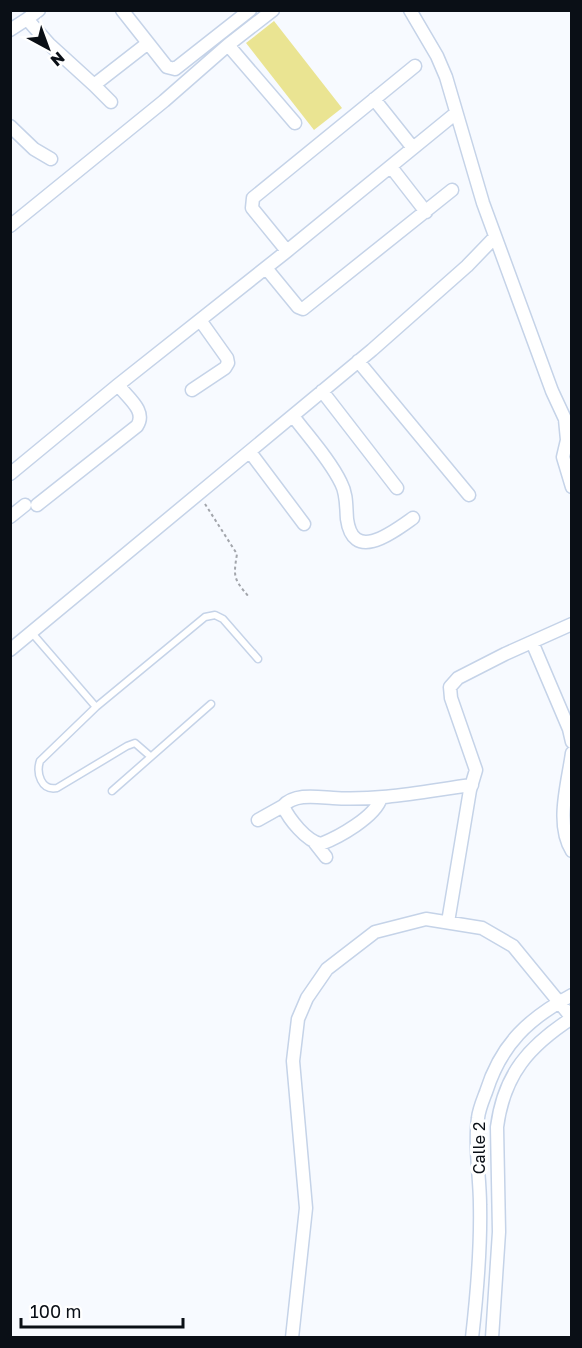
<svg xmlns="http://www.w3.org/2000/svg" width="582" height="1348" font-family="'Golos Text',sans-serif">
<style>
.building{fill:#eae492}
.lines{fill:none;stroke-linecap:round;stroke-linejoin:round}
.lane-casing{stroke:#c5d3e8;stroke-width:9}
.street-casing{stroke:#c5d3e8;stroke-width:15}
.path{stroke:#a2a5ab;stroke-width:2;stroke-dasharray:3 3;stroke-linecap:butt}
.lane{stroke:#fff;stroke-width:6}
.street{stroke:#fff;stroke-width:12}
.labels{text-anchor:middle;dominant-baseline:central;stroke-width:6;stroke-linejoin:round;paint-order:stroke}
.street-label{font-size:16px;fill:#0a0f16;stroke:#fff}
</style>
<rect width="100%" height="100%" fill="#f7faff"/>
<path class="building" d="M274,21L342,108L314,130L246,43Z"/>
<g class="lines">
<defs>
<path id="lane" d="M32,633L96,707L40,761C36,773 41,791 57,788L127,746L135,743L150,756
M96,707L205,617L215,615L223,619L258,659
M112,791L211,704"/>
<path id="street" d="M39,10L27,19L49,44L94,85L148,43
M122,10L167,67L175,69L250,10
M410,10L437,56L446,77L483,203L552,391L565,419L567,440L563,457L572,487
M10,30L27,19
M228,45L295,123
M94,85L111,102
M374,99L413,148
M10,126L34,149L51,159
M391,167L426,212
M10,226L164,101L228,45L273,10
M287,251L252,208L253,198L415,66
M266,268L298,307L303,309L452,190
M358,361L469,495
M192,390L225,368L228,363L227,358L200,320
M322,391L397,488
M293,416C308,436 330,460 341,483C347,494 346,507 347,519C353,563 392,533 413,518
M250,452L304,524
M10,474L118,385L287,251L456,113
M37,505L137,426C147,411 128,398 118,385
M10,517L25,505
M532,642L569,729L572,742
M10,650L372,350L467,266L495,237
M572,753C568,783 555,824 572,851
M381,798C375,817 339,837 321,844C306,841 289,819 283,806C295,793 317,797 333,798C380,801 426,791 472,785
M258,820L283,806
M315,843L326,857
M448,922L470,790L476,770L451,698L450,687L458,678L505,654L572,624
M292,1338L306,1208L293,1061L298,1019L307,998L327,969L375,932L426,919L482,928L513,946L572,1018C529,1046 504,1074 497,1127L499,1232L492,1338
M472,1338C477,1294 481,1249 480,1205C480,1176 474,1147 478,1118C479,1109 483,1100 486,1092C501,1044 529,1018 572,995"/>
</defs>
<use href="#lane" class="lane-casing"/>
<use href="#street" class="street-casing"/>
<path class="path" d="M205,504L237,554C233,578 234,579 249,597"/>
<use href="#lane" class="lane"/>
<use href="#street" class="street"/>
</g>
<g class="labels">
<g class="street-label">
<text transform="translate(479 1148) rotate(-90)">Calle 2</text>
</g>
</g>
<rect width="582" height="1348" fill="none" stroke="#0a0f16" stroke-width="24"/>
<g transform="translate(48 48) rotate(139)" stroke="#ffffff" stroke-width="4.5" paint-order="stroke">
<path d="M0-4.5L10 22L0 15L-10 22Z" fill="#0a0f16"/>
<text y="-9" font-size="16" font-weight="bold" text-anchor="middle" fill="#0a0f16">N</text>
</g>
<path d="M21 1318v9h162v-9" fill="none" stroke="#0a0f16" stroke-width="3"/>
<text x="30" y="1318" font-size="18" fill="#0a0f16" stroke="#ffffff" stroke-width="4.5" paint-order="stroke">100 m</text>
</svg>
